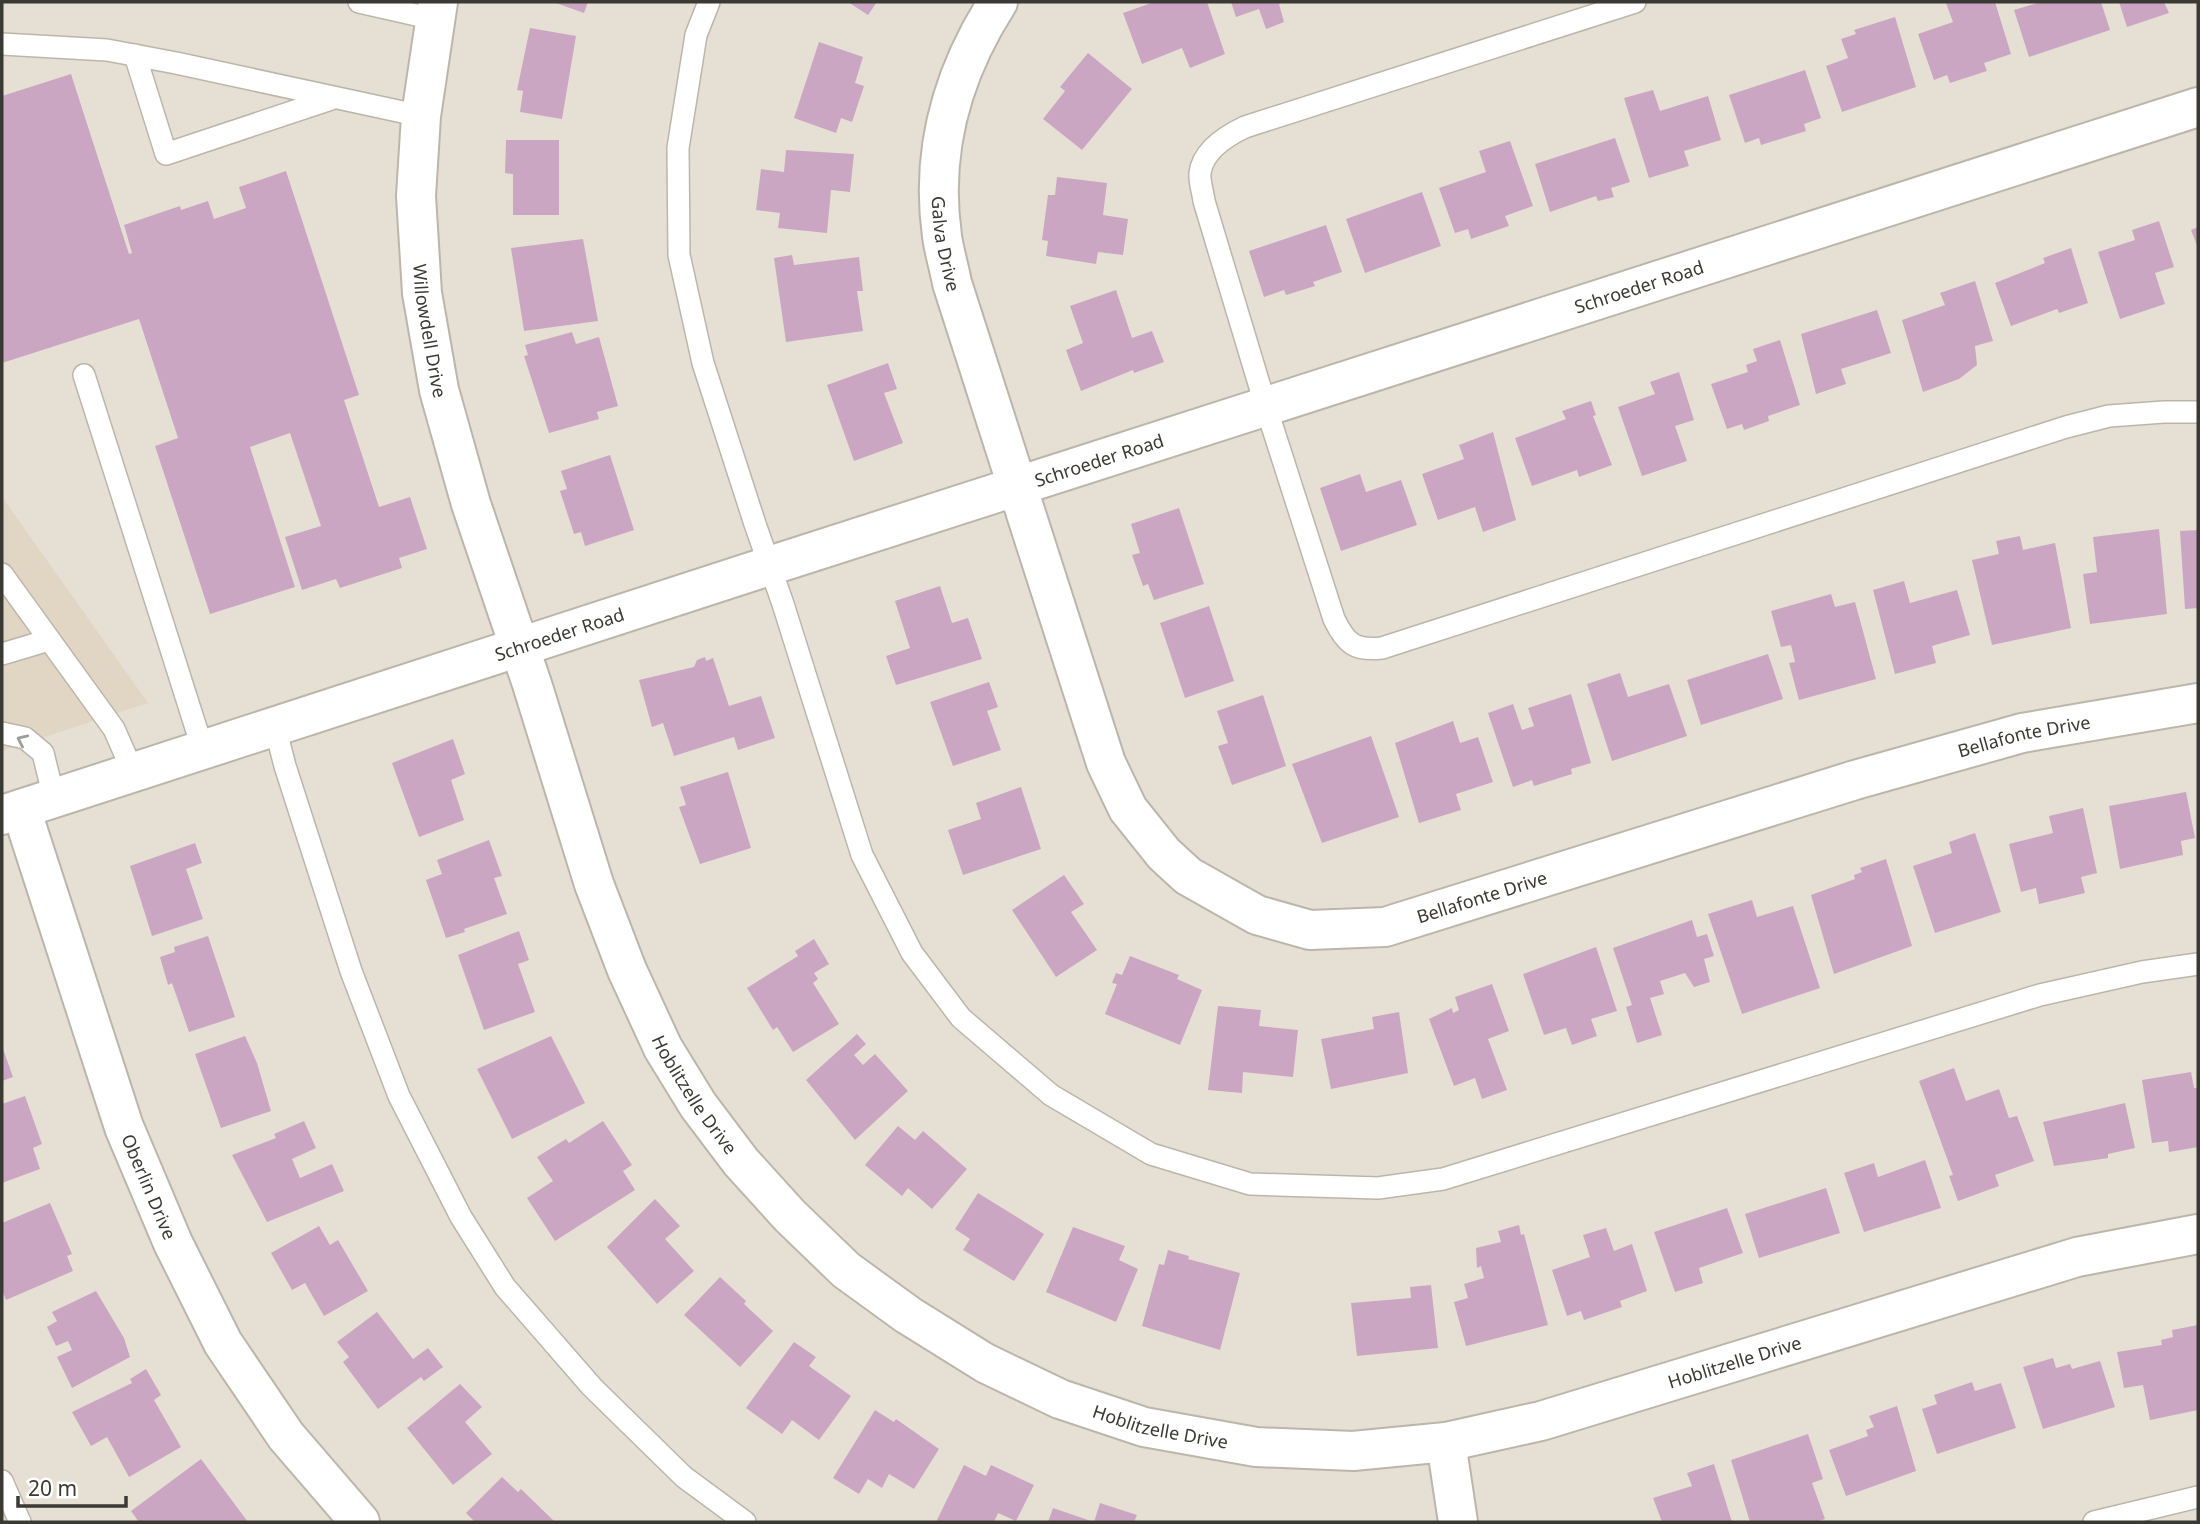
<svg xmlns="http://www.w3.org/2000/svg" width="2200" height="1524" font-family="'Noto Sans',sans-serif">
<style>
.built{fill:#e0d6c3}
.building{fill:#cba6c2}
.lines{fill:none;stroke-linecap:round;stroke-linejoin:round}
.service-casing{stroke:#bcb6aa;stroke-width:24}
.minor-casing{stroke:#bcb6aa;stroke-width:42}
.tertiary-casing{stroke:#bcb6aa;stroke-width:42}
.service{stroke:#fff;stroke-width:21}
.minor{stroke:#fff;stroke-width:38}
.tertiary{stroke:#fff;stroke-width:38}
.oneway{stroke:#9d9c99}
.labels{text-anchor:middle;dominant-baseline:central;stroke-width:6;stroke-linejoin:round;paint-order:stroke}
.street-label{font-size:18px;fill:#3b3933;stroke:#fff}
</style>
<rect width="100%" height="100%" fill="#e6e0d4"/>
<path class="built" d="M2,497L148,703L2,751Z"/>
<path class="building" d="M553,2H588L584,13Z
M848,2H877L868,15Z
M1154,2H1207L1225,54L1190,68L1182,48L1142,64L1123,13Z
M1231,2H1284L1279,4L1284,22L1266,29L1259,9L1236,17Z
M1949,2H1995L2011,54L1984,63L1987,71L1950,83L1947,75L1934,80L1918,34L1953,22L1946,3Z
M2041,2H2101L2110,30L2029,57L2014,10Z
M2119,2H2164L2169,13L2127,27Z
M1895,17L1916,87L1842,112L1826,66L1848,58L1841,39L1856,34L1854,30Z
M530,28L576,36L562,119L520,112L523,91L517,90Z
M819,42L863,57L855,83L864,86L852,122L841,118L836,133L794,118Z
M1088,53L1132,89L1082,150L1043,119L1065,91L1060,87Z
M1805,70L1821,118L1804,124L1806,131L1803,132L1761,145L1759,138L1745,143L1729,95Z
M71,74L129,254L132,253L124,225L180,206L181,210L208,201L214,219L246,208L239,187L286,171L359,395L344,400L379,507L410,497L427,549L399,558L402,568L340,588L336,579L302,590L285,537L321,526L290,433L250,447L295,587L210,614L155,446L178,438L139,319L2,363V96Z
M1653,90L1660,111L1708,96L1721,140L1684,151L1689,166L1649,178L1624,98Z
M1615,138L1630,182L1611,188L1614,197L1598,201L1596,196L1550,212L1535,164Z
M506,140H559V215H513V174L505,173Z
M1510,141L1533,206L1505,216L1509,226L1471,239L1468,229L1455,233L1439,188L1486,172L1479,151Z
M786,150L854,154L850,192L831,190L827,233L778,228L780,213L756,210L761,169L784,172Z
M1057,177L1107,183L1103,215L1128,219L1123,255L1098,252L1096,264L1046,256L1048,241L1042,240L1048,195H1055Z
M1422,192L1441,246L1365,273L1346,219Z
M2159,221L2174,267L2155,273L2165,304L2120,319L2098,252L2135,240L2132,230Z
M1326,225L1342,272L1313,282L1315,286L1286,295L1284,290L1264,297L1249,251Z
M2198,227V248L2191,230Z
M583,239L598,321L524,331L511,248Z
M2071,248L2088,303L2059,313L2057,309L2011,326L1995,283L2045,263L2043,258Z
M792,255L794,265L859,257L863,291H857L863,331L786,342L774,258Z
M1975,281L1993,341L1975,346L1977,365L1959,379L1923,392L1902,320L1945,305L1940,293Z
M1116,290L1132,338L1152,331L1164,362L1134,373L1133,370L1081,391L1066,350L1083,343L1070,306Z
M1877,310L1891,353L1841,369L1846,384L1816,394L1801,334Z
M572,332L576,344L599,337L618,406L597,412L599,419L549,433L524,356L528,355L525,345Z
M1780,340L1800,405L1768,416L1769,421L1744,430L1742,424L1727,429L1711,384L1748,372L1746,365L1757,361L1753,349Z
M888,363L897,389L884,393L903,443L854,461L827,385Z
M1679,372L1694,420L1675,426L1687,461L1642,476L1618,407L1655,394L1650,382Z
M1591,401L1596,415L1593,416L1612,465L1579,477L1577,470L1532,486L1515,438L1566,419L1562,411Z
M1493,432L1516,520L1483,532L1475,507L1438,520L1422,474L1464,459L1459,445Z
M610,455L634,530L585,546L581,532L574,534L560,491L567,489L561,471Z
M1360,474L1366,492L1401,480L1417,525L1341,551L1320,488Z
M1179,508L1204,584L1154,600L1148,584L1143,586L1132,555L1140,553L1131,524Z
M2159,529L2167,614L2090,624L2083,574L2097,572L2093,537Z
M2198,530V608L2185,609L2180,531Z
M2020,536L2023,550L2055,543L2071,628L1992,645L1972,560L1999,554L1996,541Z
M1904,581L1910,603L1957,590L1970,635L1932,646L1936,663L1895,674L1873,590Z
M940,586L952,623L968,618L982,659L896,685L886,656L910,648L895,601Z
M1831,594L1835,607L1855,602L1876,679L1799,700L1789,663L1795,662L1791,645L1781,647L1771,611Z
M1209,606L1234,681L1185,698L1160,623Z
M1768,654L1783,699L1701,725L1687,680Z
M705,657L706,661L713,658L729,706L761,696L775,738L738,750L734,737L674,756L663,723L652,727L639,680L694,667L697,660Z
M1620,673L1628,697L1669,684L1687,736L1612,761L1587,684Z
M989,682L998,707L987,711L1001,750L953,766L930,702Z
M1571,694L1591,763L1571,769L1572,774L1534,786L1532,780L1513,787L1488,713L1513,704L1522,730L1534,726L1528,708Z
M1263,695L1286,766L1232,785L1218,746L1228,743L1217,711Z
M1453,721L1460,743L1478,737L1493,782L1456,794L1461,810L1419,823L1395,743Z
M1371,736L1399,817L1322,843L1292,764Z
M453,739L465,774L451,780L464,820L419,837L392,763Z
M728,772L751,848L700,864L679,807L686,805L680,787Z
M1021,787L1041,849L963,875L948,830L981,819L976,803Z
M2186,792L2195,838L2181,841L2183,855L2120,869L2109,806Z
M2083,808L2097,873L2081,877L2085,893L2039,904L2036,888L2021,892L2009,844L2053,833L2049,816Z
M1975,833L2001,912L1935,933L1913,866L1952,853L1949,842Z
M489,840L502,876L494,878L507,914L464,929L465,932L446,938L426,880L442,874L437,860Z
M195,843L202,863L186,869L203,919L152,936L130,866Z
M1886,859L1912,946L1834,974L1811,895L1855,879L1854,875L1862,872L1860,868Z
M1064,875L1084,904L1071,912L1097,950L1056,977L1012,910Z
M1752,900L1757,917L1793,906L1820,988L1742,1014L1708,914Z
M1692,920L1697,937L1707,934L1714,956L1704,959L1710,982L1694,987L1685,973L1660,981L1664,994L1650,998L1662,1035L1637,1043L1626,1007L1632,1005L1613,948Z
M519,931L529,960L518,964L535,1012L484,1030L458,955Z
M208,936L235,1017L189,1032L172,983L168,985L160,957L175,952L174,947Z
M814,939L829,964L814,973L818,979L813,983L839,1024L793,1052L777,1027L773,1030L747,988L798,956L795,951Z
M1596,947L1617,1011L1591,1019L1597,1036L1572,1045L1566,1028L1544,1035L1523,974Z
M1130,956L1179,975L1177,979L1202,990L1180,1045L1105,1014L1117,984L1112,983L1116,973L1122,975Z
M1492,984L1509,1031L1488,1039L1507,1090L1482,1099L1475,1078L1454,1086L1429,1019L1452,1008L1453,1013L1459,1010L1455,997Z
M1218,1006L1261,1010L1259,1026L1298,1030L1293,1077L1243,1072L1242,1093L1208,1090Z
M1399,1012L1408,1073L1331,1089L1321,1039L1374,1029L1372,1017Z
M857,1034L866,1044L854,1055L863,1065L875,1054L908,1091L855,1140L806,1080Z
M245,1036L257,1063L271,1111L221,1128L195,1054Z
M551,1036L585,1103L512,1139L477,1069Z
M2,1046L13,1077L2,1081Z
M1954,1068L1966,1101L1999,1089L2009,1118L2017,1116L2034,1161L1995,1175L1999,1186L1958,1201L1949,1176L1953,1175L1919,1081Z
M2191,1072L2194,1088H2198V1147L2169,1152L2168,1141L2152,1143L2142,1080Z
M25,1096L42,1144L33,1148L40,1169L2,1183V1104Z
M2125,1103L2135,1148L2108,1154V1158L2054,1166L2043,1122Z
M304,1121L316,1148L292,1159L300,1178L332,1164L344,1191L267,1222L232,1155L276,1138L274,1134Z
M603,1121L632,1165L623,1171L635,1190L555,1241L527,1198L553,1181L537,1157L566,1139L569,1143Z
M898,1126L915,1140L923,1131L967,1169L932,1209L908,1188L902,1196L865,1165Z
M1925,1160L1941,1208L1864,1232L1844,1173L1874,1163L1878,1177Z
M1826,1188L1840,1233L1759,1258L1745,1214Z
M978,1193L1044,1234L1014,1281L963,1250L970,1239L955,1229Z
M655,1199L680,1226L665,1239L694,1271L657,1304L607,1247Z
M50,1203L72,1254L67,1256L73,1271L6,1300L2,1289V1266L3,1265L2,1261V1223Z
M1727,1208L1743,1253L1699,1268L1703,1283L1675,1292L1654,1232Z
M1519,1225L1521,1235L1524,1234L1548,1325L1466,1346L1454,1302L1468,1298L1464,1284L1484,1278L1481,1266L1477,1268L1476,1248L1501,1242L1498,1231Z
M319,1226L330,1245L338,1240L368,1291L324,1316L305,1283L292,1290L271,1253Z
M1073,1227L1125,1246L1119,1260L1138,1269L1116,1322L1046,1292Z
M1606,1228L1614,1251L1632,1244L1647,1291L1620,1301L1622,1307L1584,1320L1581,1311L1567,1316L1552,1270L1590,1257L1583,1235Z
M1168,1250L1189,1256L1188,1259L1240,1273L1220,1350L1142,1326L1159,1264L1164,1265Z
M720,1277L746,1301L744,1304L773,1331L740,1367L684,1315Z
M1431,1285L1438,1348L1357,1356L1351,1303L1411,1298L1410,1287Z
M96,1291L124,1338L130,1357L72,1388L57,1357L72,1350L68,1341L56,1346L47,1327L57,1321L52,1312Z
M377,1312L413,1359L428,1348L443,1367L424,1381L421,1377L378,1409L343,1362L349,1357L337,1342Z
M2198,1325V1410L2150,1420L2143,1385L2124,1388L2117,1352L2162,1345L2161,1340L2173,1337L2172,1330Z
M794,1342L816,1357L809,1366L851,1396L819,1440L792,1420L782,1434L746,1408Z
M2053,1358L2056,1368L2070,1364L2072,1369L2100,1361L2115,1407L2043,1429L2023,1367Z
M146,1369L161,1395L154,1400L181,1447L129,1477L107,1437L91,1446L72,1412L132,1383L130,1379Z
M1972,1382L1975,1391L2001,1383L2016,1428L1937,1454L1922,1409L1937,1404L1934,1395Z
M460,1384L482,1407L465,1422L492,1454L453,1485L407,1428Z
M1897,1406L1916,1471L1846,1496L1829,1450L1868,1436L1866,1430L1874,1427L1869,1416Z
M875,1410L894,1422L896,1419L939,1449L914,1489L889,1474L882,1488L868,1479L859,1494L833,1478Z
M1808,1434L1823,1479L1812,1483L1825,1519L1816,1522H1750L1731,1460Z
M201,1459L248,1522H139L131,1511Z
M1714,1464L1732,1522H1662L1653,1498L1692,1486L1687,1473Z
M964,1465L986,1476L991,1465L1034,1485L1016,1521L998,1513L994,1522H936Z
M502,1477L518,1492L521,1489L555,1522H475L466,1513Z
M1100,1503L1137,1515L1134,1522H1048L1053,1508L1094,1522Z"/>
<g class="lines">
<defs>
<path id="service" d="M359,2L434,19
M709,2L696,35L678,148L679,255L703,363L755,524L783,604L862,855L912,953L961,1018L1051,1095L1151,1154L1250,1184L1378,1188L1443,1179L2040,995L2142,972L2198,964
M1635,2L1245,127C1226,136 1203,150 1200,173C1199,181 1203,192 1204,201L1266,407L1334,619C1346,644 1355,651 1382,648L2066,427L2109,416L2164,412H2198
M2,44L107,50L176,63L421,116
M135,55L166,154L331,99
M84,375L203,750
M2,574L114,729L133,772
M2,654L49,640
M275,727L285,766L351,971L399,1096L461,1217L505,1287L592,1387L684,1477L745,1522
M2,733L25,738L43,753L54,798
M2,1481L20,1522
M2094,1522L2198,1497"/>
<g id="minor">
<path id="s1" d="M438,2L421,116L416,196L422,293L439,390L471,504L532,684L594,884L627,970L663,1048L698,1105L741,1162L790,1216L846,1270L908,1315L985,1363L1060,1399L1144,1427L1256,1447L1353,1451L1446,1442L1541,1421L2077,1257L2198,1234"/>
<path id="s2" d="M998,2C953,72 930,151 942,236C944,251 949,267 952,283L1106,763L1128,809L1164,854L1188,876L1257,915L1310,930L1385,927L1855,780L2022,733L2198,703"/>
<path id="s3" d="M21,809L124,1127L173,1243L223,1343L286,1436L360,1522"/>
<path d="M1446,1442L1458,1522"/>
</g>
<g id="tertiary">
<path id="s4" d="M2,815L769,566L2198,107"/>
</g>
</defs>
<use href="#service" class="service-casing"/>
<use href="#minor" class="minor-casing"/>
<use href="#tertiary" class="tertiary-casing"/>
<use href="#service" class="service"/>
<use href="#minor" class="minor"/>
<use href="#tertiary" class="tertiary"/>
</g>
<defs><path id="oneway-chevron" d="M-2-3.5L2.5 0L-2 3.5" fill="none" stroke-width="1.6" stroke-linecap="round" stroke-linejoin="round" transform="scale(1.75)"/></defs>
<use class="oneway" href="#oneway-chevron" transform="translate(22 740) rotate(-155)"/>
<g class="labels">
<g class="street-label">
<text stroke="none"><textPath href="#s2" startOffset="254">Galva Drive</textPath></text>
<text stroke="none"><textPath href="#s4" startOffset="1720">Schroeder Road</textPath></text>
<text stroke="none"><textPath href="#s1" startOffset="331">Willowdell Drive</textPath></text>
<text stroke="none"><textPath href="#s4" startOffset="1153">Schroeder Road</textPath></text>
<text stroke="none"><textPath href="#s4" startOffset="586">Schroeder Road</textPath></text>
<text stroke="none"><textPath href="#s2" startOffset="1816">Bellafonte Drive</textPath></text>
<text stroke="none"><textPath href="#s2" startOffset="1250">Bellafonte Drive</textPath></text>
<text stroke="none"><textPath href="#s1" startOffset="1143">Hoblitzelle Drive</textPath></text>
<text stroke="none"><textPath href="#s3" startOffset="399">Oberlin Drive</textPath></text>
<text stroke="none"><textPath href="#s1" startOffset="2319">Hoblitzelle Drive</textPath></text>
<text stroke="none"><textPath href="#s1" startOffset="1731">Hoblitzelle Drive</textPath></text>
</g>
</g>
<rect width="2200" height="1524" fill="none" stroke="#3b3933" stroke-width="7"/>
<path d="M18 1496v10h108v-10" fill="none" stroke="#3b3933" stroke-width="3.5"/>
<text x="28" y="1496" font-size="21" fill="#3b3933" stroke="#ffffff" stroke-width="5" paint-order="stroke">20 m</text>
</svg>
